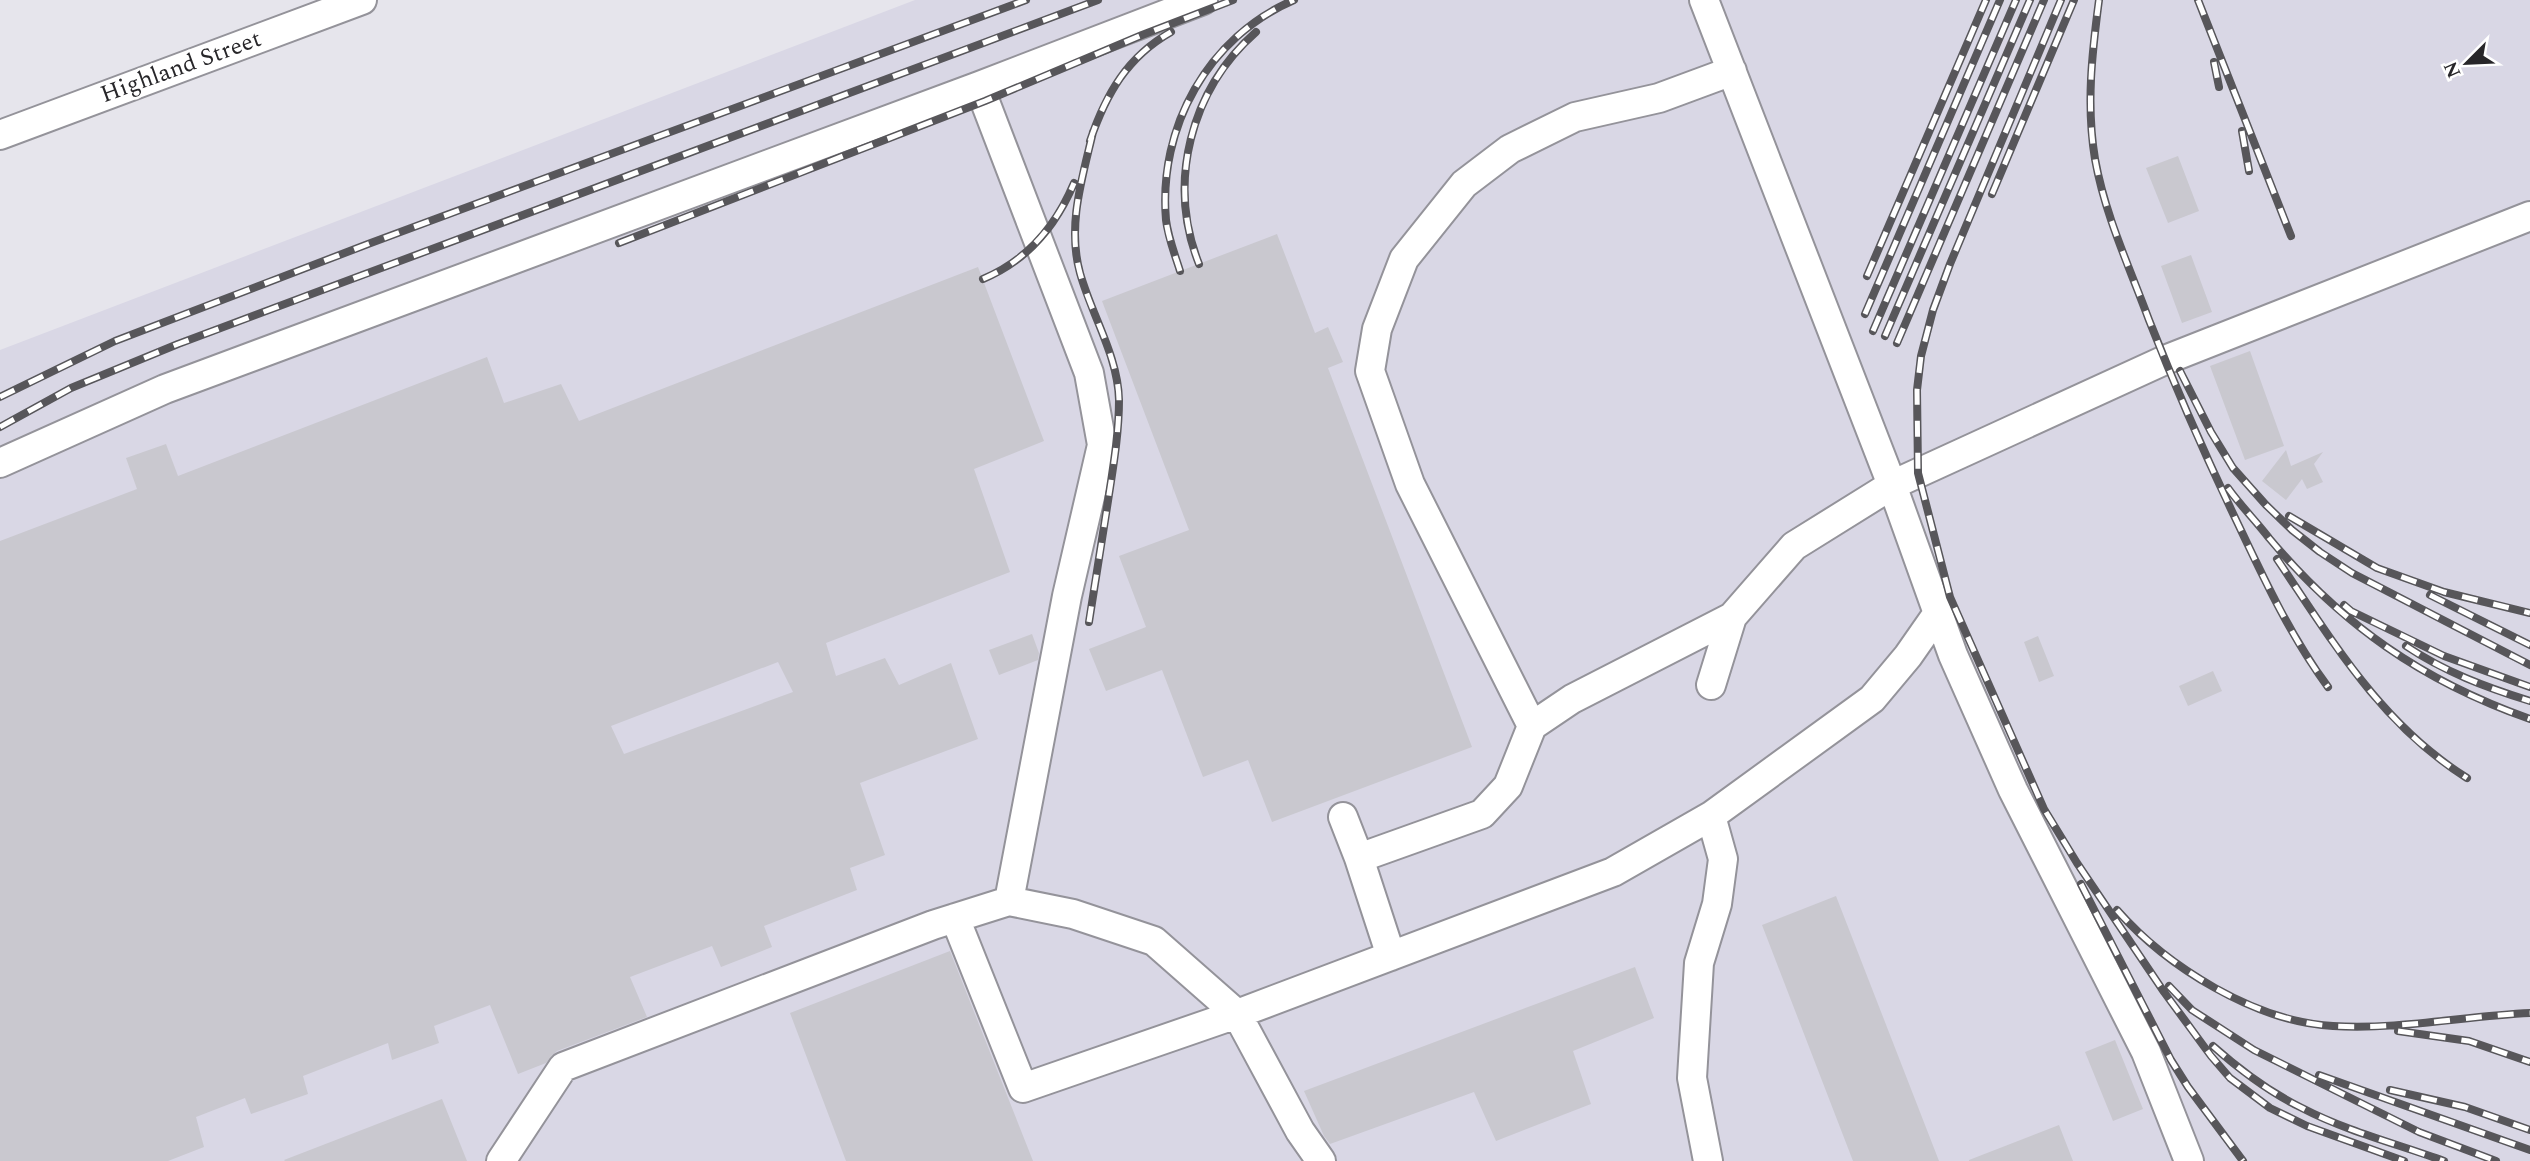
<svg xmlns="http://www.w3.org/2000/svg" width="2530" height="1161" font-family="Spectral,serif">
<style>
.built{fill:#d9d7e5}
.building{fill:#c9c8cf;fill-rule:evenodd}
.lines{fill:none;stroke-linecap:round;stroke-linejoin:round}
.minor-casing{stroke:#94939a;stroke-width:32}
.minor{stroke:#fff;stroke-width:28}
.rail-casing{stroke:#57565a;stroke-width:8}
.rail{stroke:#fff;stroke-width:5;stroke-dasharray:16;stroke-linecap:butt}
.labels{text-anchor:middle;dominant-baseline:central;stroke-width:5;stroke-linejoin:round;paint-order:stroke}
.street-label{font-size:24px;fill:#272629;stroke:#fff}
</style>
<rect width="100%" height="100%" fill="#e6e5ec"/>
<path class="built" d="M915,0H2530V1161H0V350Z"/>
<path class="building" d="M2178,156L2199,211L2168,223L2146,168Z
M1277,234L1315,333L1328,327L1343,362L1328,368L1472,747L1272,822L1248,760L1203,777L1162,670L1106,691L1089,649L1146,627L1119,556L1189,530L1102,301Z
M2191,255L2212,312L2182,323L2161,266Z
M978,267L1044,441L974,469L1010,572L826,643L836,676L885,658L899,685L951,663L978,739L860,783L885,855L850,868L857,890L764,926L772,947L721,967L712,946L630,977L647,1017L557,1051L546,1063L518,1074L490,1005L434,1026L439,1043L392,1060L388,1043L303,1076L308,1094L251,1114L245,1098L196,1117L204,1147L168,1161H0V541L137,489L126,458L166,444L178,476L487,357L504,403L561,384L579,421ZM778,662L793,692L624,754L611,726Z
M2250,351L2284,446L2245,460L2210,366Z
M2286,450L2291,466L2323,452L2314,464L2323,482L2307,489L2302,479L2286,500L2262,481Z
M1032,634L1039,653L1038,660L999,675L989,650Z
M2038,636L2054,676L2039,682L2024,642Z
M2213,671L2222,691L2188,706L2179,686Z
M1836,896L1939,1161H1853L1762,925Z
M950,951L1033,1161H846L790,1013Z
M1635,967L1654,1018L1573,1051L1591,1104L1496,1141L1474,1092L1330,1144L1324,1136L1304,1091Z
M2115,1040L2143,1109L2113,1121L2085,1052Z
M442,1099L467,1161H285L284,1160Z
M2059,1125L2073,1161H1969V1160Z"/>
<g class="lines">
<defs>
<path id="minor" d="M1704,0L1892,485L1953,655L2013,790L2146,1052L2189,1161
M979,86L1089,373L1102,445L1067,596L1009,901
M0,135L362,0
M0,463L165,389L979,86L1203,0
M1711,685L1732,617L1794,546L1892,485L2165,360L2530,216
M1532,726L1410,484L1370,371L1377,329L1404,259L1464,184L1510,149L1575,117L1659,98L1732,71
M1343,817L1359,858L1391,956
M1359,858L1482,814L1508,786L1532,726L1572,699L1732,617
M955,918L1023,1088L1237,1014L1613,872L1711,816L1872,699L1908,656L1938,613
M501,1161L563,1067L933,925L1009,901L1073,914L1154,941L1237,1014L1300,1131L1321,1161
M1708,1161L1692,1078L1699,963L1717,904L1723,859L1711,816"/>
</defs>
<use href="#minor" class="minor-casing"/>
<use href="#minor" class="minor"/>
<defs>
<path id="rail" d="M2061,0L1950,264L1933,310L1921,356L1917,390L1918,473L1950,597L2044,809L2077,863L2164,992L2211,1056L2230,1078L2270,1108L2307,1126L2404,1161
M2099,0C2092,53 2086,105 2095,159C2105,215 2129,266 2149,320C2176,389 2206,457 2238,524C2265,581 2291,637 2328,687
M2198,0L2291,236
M2214,62L2219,87
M2242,131L2249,171
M1090,141C1106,94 1127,57 1171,32
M1992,194L2074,0
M619,243L985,101L1142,35L1233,0
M1199,264C1167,183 1190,90 1256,32
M1180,271C1175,255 1168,237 1166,220C1158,127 1208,37 1294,0
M1867,276L1986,0
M983,279C1026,261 1056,226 1074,183
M1865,314L2000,0
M1873,331L2016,0
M1885,336L2030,0
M1897,343L2044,0
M2180,371L2211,432L2233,468L2266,505L2292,530L2320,552L2352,573L2530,665
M0,397L115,341L368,244L1026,0
M0,427L71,388L178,344L1098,0
M2228,488C2240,505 2256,521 2269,538C2342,625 2422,681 2530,719
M2289,516L2377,568L2444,592L2530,613
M2277,559C2333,642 2381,724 2467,778
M2430,595L2530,645
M2344,605L2351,611L2444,656L2530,687
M1089,622C1095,582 1102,541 1108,501C1113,468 1119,434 1119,400C1118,356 1092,316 1080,273C1067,226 1082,179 1093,132
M2406,646C2445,672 2485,687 2530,701
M2081,884L2171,1060L2188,1087L2243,1161
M2117,910C2167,967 2256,1022 2333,1026C2398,1030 2465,1016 2530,1013
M2169,986L2192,1010L2254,1050L2419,1132L2496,1161
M2398,1031L2469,1041L2530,1062
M2213,1046C2240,1070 2269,1092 2302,1108C2346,1131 2397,1144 2444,1161
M2319,1075L2530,1150
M2390,1090L2465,1107L2530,1130"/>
</defs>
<use href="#rail" class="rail-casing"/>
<use href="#rail" class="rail"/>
</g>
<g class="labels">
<g class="street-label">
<text transform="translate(181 67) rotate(-20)">Highland Street</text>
</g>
</g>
<g transform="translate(2467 63) rotate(246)" stroke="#ffffff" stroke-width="5" paint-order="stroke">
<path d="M0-5L12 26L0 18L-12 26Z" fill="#272629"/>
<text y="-10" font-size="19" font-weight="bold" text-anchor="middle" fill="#272629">N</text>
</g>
</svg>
